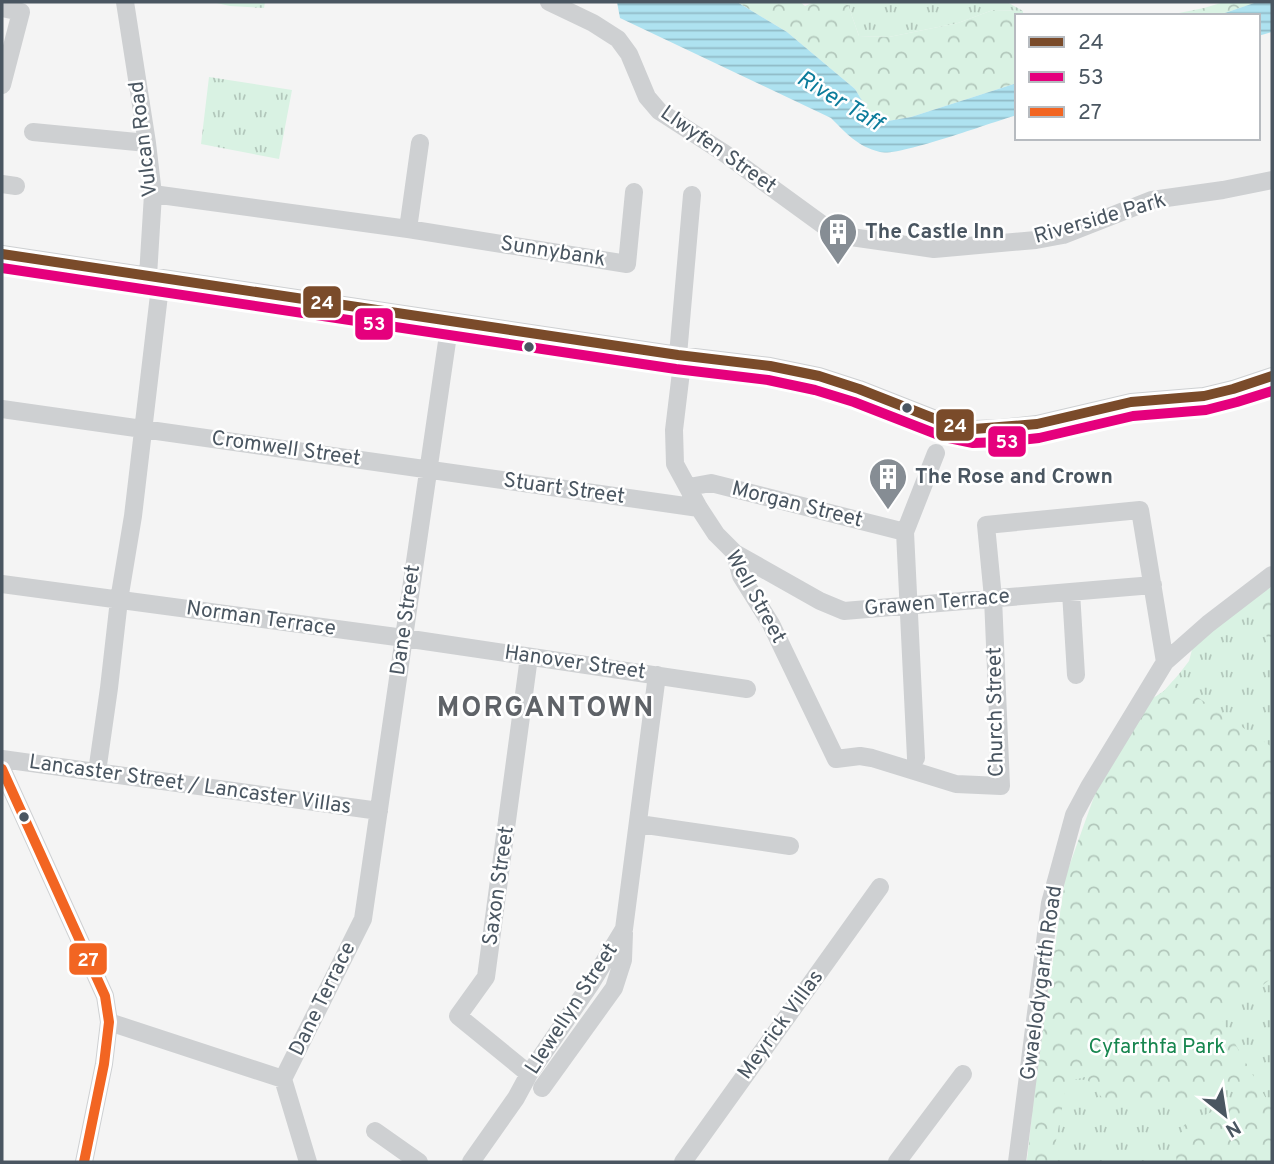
<svg xmlns="http://www.w3.org/2000/svg" width="1274" height="1164" font-family="Overpass,sans-serif">
<style>
.grass{fill:url(#grass-tufts)}
.forest{fill:url(#forest-crowns)}
.water{fill:url(#water-rules)}
.lines{fill:none;stroke-linecap:round;stroke-linejoin:round}
.street{stroke:#ced0d2;stroke-width:18}
.bus-1-casing{stroke:#fff;stroke-width:16}
.bus-2-casing{stroke:#fff;stroke-width:16}
.bus-3-casing{stroke:#fff;stroke-width:16}
.bus-1{stroke:#7a4b2a;stroke-width:10}
.bus-2{stroke:#e5007d;stroke-width:10}
.bus-3{stroke:#f26522;stroke-width:10}
.bus-dot{fill:#4a5661;stroke:#fff;stroke-width:2.5}
.labels{text-anchor:middle;dominant-baseline:central;stroke-width:5;stroke-linejoin:round;paint-order:stroke}
.street-label{font-size:21px;fill:#4a5661;stroke:#fff}
.poi-label{font-size:21px;font-weight:bold;fill:#4a5661;stroke:#fff;text-anchor:start}
.park-label{font-size:21px;fill:#17864f;stroke:#fff}
.water-label{font-size:23px;font-style:italic;fill:#0c7c9b;stroke:#fff}
.district-label{font-size:28px;font-weight:bold;letter-spacing:2px;fill:#5f6368;stroke:#fff}
.line-badge{stroke:#fff;stroke-width:2.5}
.badge-label{font-size:19px;text-anchor:middle;font-weight:bold;fill:#fff}
</style>
<defs>
<pattern id="grass-tufts" width="24" height="20" patternUnits="userSpaceOnUse" patternTransform="scale(1.75)"><rect width="24" height="20" fill="#d9f2e3"/><path d="M3 7l-1-3M5 7V3M7 7l1-3M15 17l-1-3M17 17v-4M19 17l1-3" fill="none" stroke="#b2c7bb"/></pattern>
<pattern id="forest-crowns" width="20" height="18" patternUnits="userSpaceOnUse" patternTransform="scale(1.75)"><rect width="20" height="18" fill="#d9f2e3"/><path d="M2 6a3 3 0 1 1 6 0M12 15a3 3 0 1 1 6 0" fill="none" stroke="#b2c7bb"/></pattern>
<pattern id="water-rules" width="6" height="5" patternUnits="userSpaceOnUse" patternTransform="scale(1.75)"><rect width="6" height="5" fill="#aee2f0"/><path d="M0 2.5h6" fill="none" stroke="#90bac6"/></pattern>
</defs>
<rect width="100%" height="100%" fill="#f4f4f4"/>
<path class="grass" d="M212,2H265L264,8L230,6Z
M842,2H1007L1023,11L993,10L958,23L889,37L859,36L848,5Z
M209,77L292,90L279,159L201,144Z
M1272,587V1162H1027L1038,1059L1066,875L1149,701L1164,691L1179,674L1189,661L1193,646L1232,614Z"/>
<path class="forest" d="M737,2H800L805,6L814,2H842L848,5L859,36L889,37L958,23L993,10L1023,11V16H1017V83L911,117L888,121L869,112L855,89L787,32Z
M1224,2H1257L1216,16H1164L1204,8Z
M1272,587V658H1270L1266,632L1246,603L1257,595Z
M1173,681L1272,747V978L1220,1017L1272,1109V1161L1177,1162L1175,1150L1185,1124L1240,1099V1091L1219,1086L1186,1103L1127,1106L1104,1100L1085,1077L1067,1082L1052,1162H1027L1038,1059L1066,875L1096,791L1149,701L1164,691Z"/>
<path class="water" d="M617,2H737L787,32L855,89L869,112L888,121L911,117L1017,83V115C992,122 899,157 880,152C857,146 847,134 831,118L620,18Z
M1257,2H1272V32L1258,36V16H1216Z"/>
<g class="lines">
<path class="street" d="M125,2L147,143L153,194L148,276
M549,2L593,23L618,39L629,54L647,97L659,111L724,153L823,225L844,236L934,249L1036,240L1063,235L1152,200L1223,190L1272,180
M2,8L21,12L2,85
M33,132L147,143
M2,184L16,186
M153,194L408,229L627,264L634,192
M692,195L678,355L681,372L674,430L675,464L699,508L716,534L735,553L741,576L771,624L836,759L860,756L872,758L956,784L1001,786L993,598L986,525L1140,510L1165,662
M408,229L420,143
M2,254L678,355L770,366L819,376L859,389L948,424L974,429L1001,428L1037,424L1131,402L1204,396L1233,389L1272,376
M2,409L699,508
M689,487L711,483L905,532
M735,553L820,601L844,611L1153,585
M2,584L404,638L747,689
M1071,592L1076,675
M916,758L905,532L936,453
M2,759L379,811
M2,769L105,996L109,1022L104,1064L84,1162
M97,772L109,688L119,600L133,516L161,278
M639,824L790,846
M109,1022L283,1079
M529,1074L458,1016L486,977L529,657
M283,1079L363,919L450,321
M283,1079L308,1162
M542,1088L614,988L623,960L624,933
M375,1131L419,1162
M471,1162L516,1098L529,1074L590,985L624,929L657,675
M683,1162L880,887
M897,1162L963,1074
M1017,1162L1050,903L1074,815L1089,787L1165,662L1208,624L1272,575"/>
<defs>
<path id="bus-1" d="M2,254L678,355L770,366L819,376L859,389L948,424L974,429L1037,424L1131,402L1204,396L1233,389L1272,376"/>
<path id="bus-2" d="M2,268L676,369L768,380L815,390L854,402L944,437L973,443L1003,442L1039,438L1133,416L1206,410L1237,402L1272,391"/>
<path id="bus-3" d="M2,769L105,996L109,1022L104,1064L84,1162"/>
</defs>
<use href="#bus-1" class="bus-1-casing"/>
<use href="#bus-2" class="bus-2-casing"/>
<use href="#bus-3" class="bus-3-casing"/>
<use href="#bus-1" class="bus-1"/>
<use href="#bus-2" class="bus-2"/>
<use href="#bus-3" class="bus-3"/>
</g>
<defs>
<symbol id="building-pin" viewBox="-11 -11 22 30"><path d="M0 17L-7.5 6A9.5 9.5 0 1 1 7.5 6Z" fill="#868d94" stroke="#fff"/><path d="M-4-6H4V6H1V3H-1V6H-4ZM-2.5-4.3h1.7v1.8h-1.7ZM.8-4.3h1.7v1.8H.8ZM-2.5-1h1.7V.8h-1.7ZM.8-1h1.7V.8H.8Z" fill="#fff"/></symbol>
</defs>
<g fill-rule="evenodd">
<use href="#building-pin" x="816" y="210" width="44" height="60"/>
<use href="#building-pin" x="866" y="455" width="44" height="60"/>
</g>
<g class="bus-dot">
<circle cx="529" cy="347" r="6"/>
<circle cx="907" cy="408" r="6"/>
<circle cx="24" cy="817" r="6"/>
</g>
<g class="labels">
<g class="street-label">
<text transform="translate(144 139) rotate(-97)">Vulcan Road</text>
<text transform="translate(718 150) rotate(35)">Llwyfen Street</text>
<text transform="translate(1100 219) rotate(-16)">Riverside Park</text>
<text transform="translate(553 252) rotate(9)">Sunnybank</text>
<text transform="translate(286 449) rotate(8)">Cromwell Street</text>
<text transform="translate(564 489) rotate(8)">Stuart Street</text>
<text transform="translate(797 505) rotate(14)">Morgan Street</text>
<text transform="translate(755 597) rotate(61)">Well Street</text>
<text transform="translate(937 603) rotate(-5)">Grawen Terrace</text>
<text transform="translate(261 619) rotate(8)">Norman Terrace</text>
<text transform="translate(406 620) rotate(-82)">Dane Street</text>
<text transform="translate(575 663) rotate(8)">Hanover Street</text>
<text transform="translate(996 712) rotate(-91)">Church Street</text>
<text transform="translate(190 785) rotate(8)">Lancaster Street / Lancaster Villas</text>
<text transform="translate(499 886) rotate(-82)">Saxon Street</text>
<text transform="translate(1042 983) rotate(-82)">Gwaelodygarth Road</text>
<text transform="translate(323 999) rotate(-64)">Dane Terrace</text>
<text transform="translate(572 1009) rotate(-57)">Llewellyn Street</text>
<text transform="translate(781 1025) rotate(-54)">Meyrick Villas</text>
</g>
<g class="poi-label">
<text x="865" y="232">The Castle Inn</text>
<text x="915" y="477">The Rose and Crown</text>
</g>
<g class="park-label">
<text x="1157" y="1047">Cyfarthfa Park</text>
</g>
<g class="water-label">
<text transform="translate(839 102) rotate(31)">River Taff</text>
</g>
<g class="district-label">
<text x="546" y="709">MORGANTOWN</text>
</g>
</g>
<g class="line-badge">
<rect x="302" y="285" width="40" height="34" rx="7" fill="#7a4b2a"/>
<rect x="354" y="307" width="40" height="34" rx="7" fill="#e5007d"/>
<rect x="935" y="408" width="40" height="34" rx="7" fill="#7a4b2a"/>
<rect x="987" y="425" width="40" height="33" rx="7" fill="#e5007d"/>
<rect x="68" y="942" width="40" height="34" rx="7" fill="#f26522"/>
</g>
<g class="badge-label">
<text x="322" y="309">24</text>
<text x="374" y="330">53</text>
<text x="955" y="432">24</text>
<text x="1007" y="448">53</text>
<text x="88" y="966">27</text>
</g>
<rect width="1274" height="1164" fill="none" stroke="#4a5661" stroke-width="7"/>
<rect x="1015" y="14" width="245" height="126" fill="#ffffff" stroke="#b7bbc0" stroke-width="2"/>
<rect x="1029" y="37" width="35" height="10" fill="#7a4b2a" stroke="#b7bbc0" stroke-width="2"/>
<text x="1078" y="49" font-size="21" fill="#4a5661">24</text>
<rect x="1029" y="72" width="35" height="10" fill="#e5007d" stroke="#b7bbc0" stroke-width="2"/>
<text x="1078" y="84" font-size="21" fill="#4a5661">53</text>
<rect x="1029" y="107" width="35" height="10" fill="#f26522" stroke="#b7bbc0" stroke-width="2"/>
<text x="1078" y="119" font-size="21" fill="#4a5661">27</text>
<g transform="translate(1225 1115) rotate(150)" stroke="#ffffff" stroke-width="5" paint-order="stroke">
<path d="M0-5L12 26L0 18L-12 26Z" fill="#4a5661"/>
<text y="-10" font-size="19" font-weight="bold" text-anchor="middle" fill="#4a5661">N</text>
</g>
</svg>
